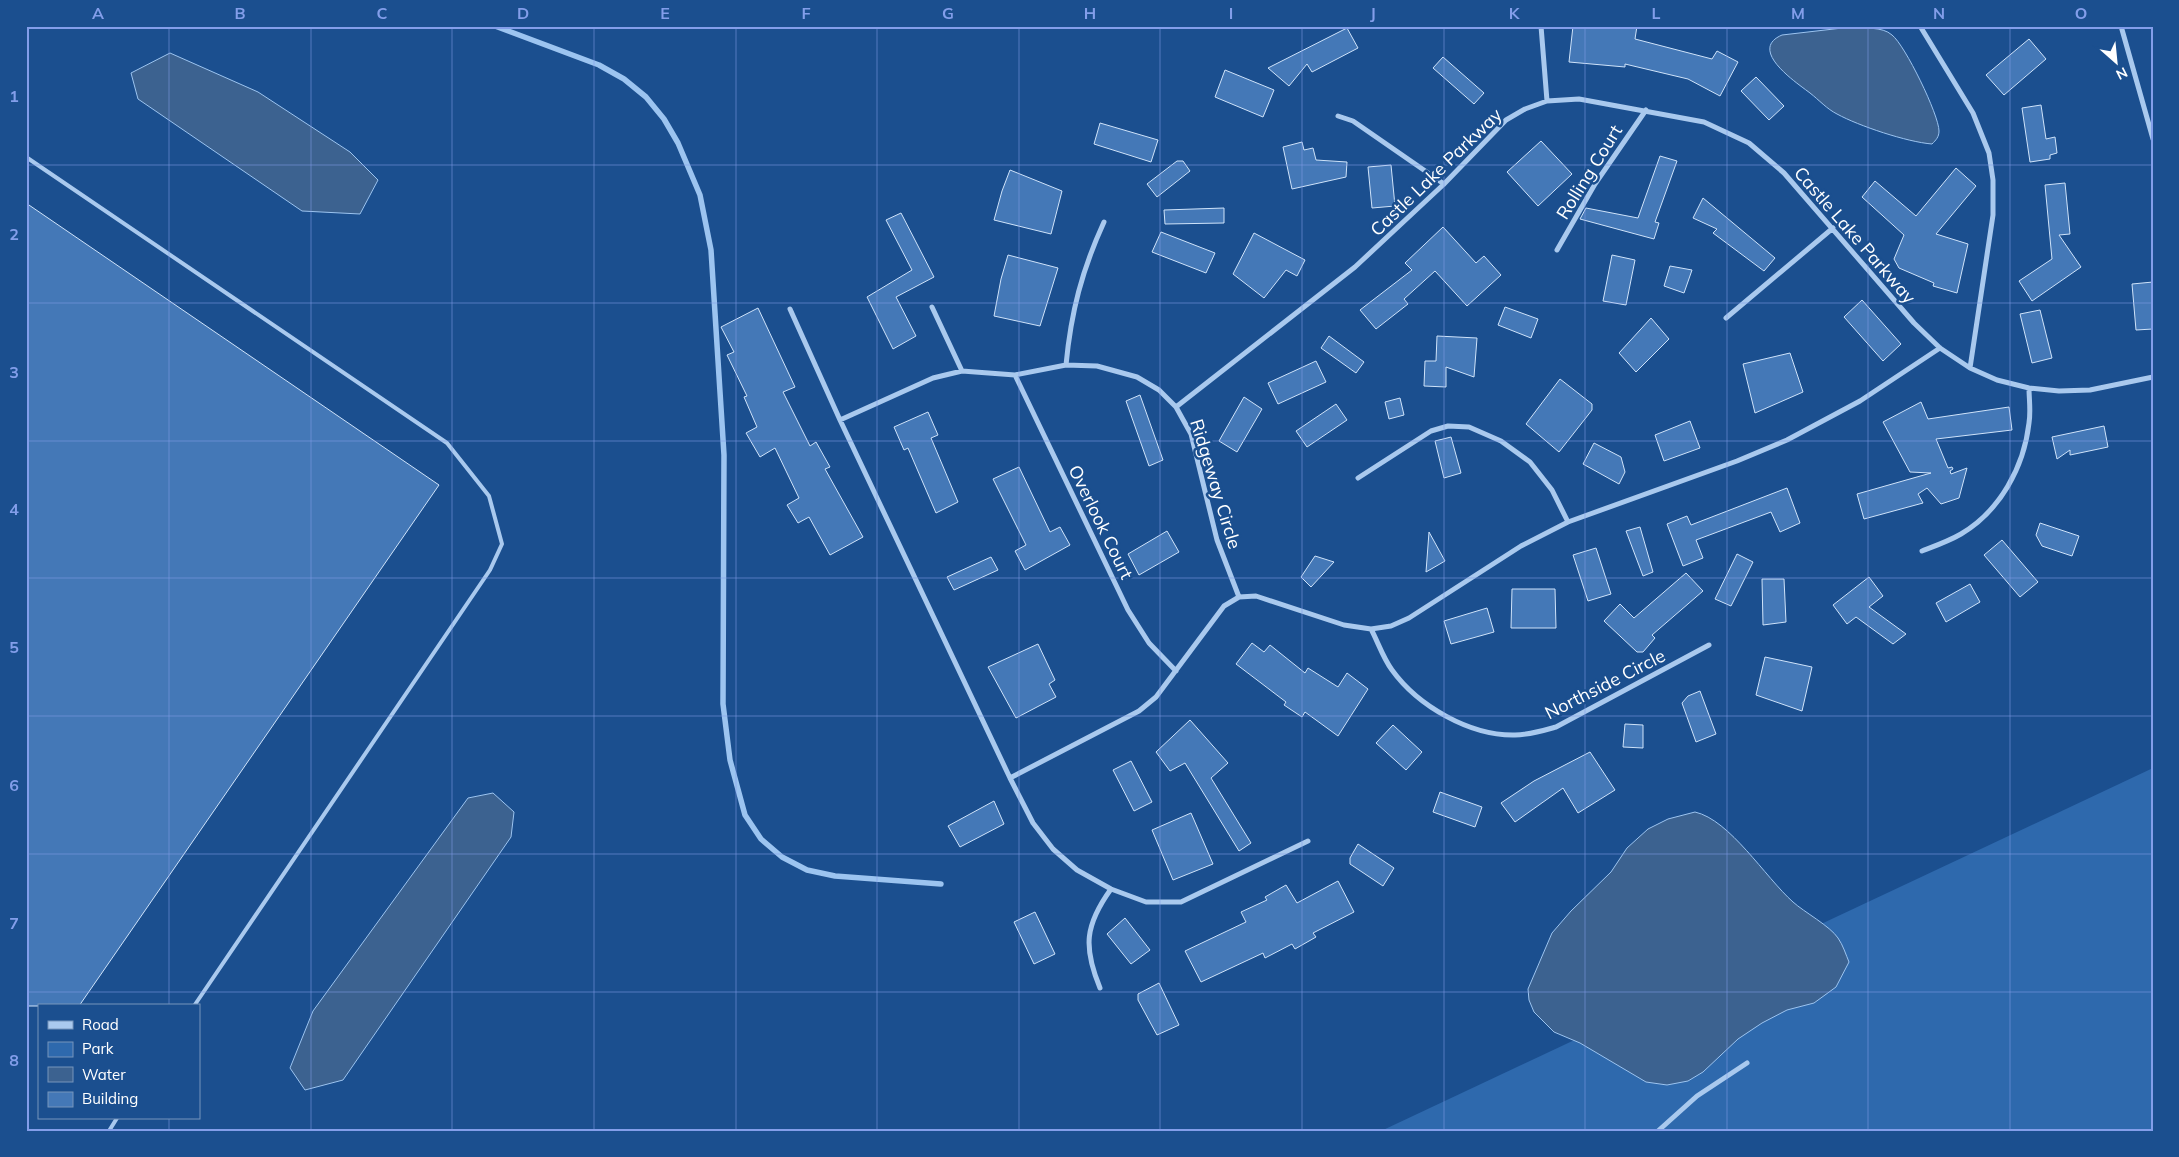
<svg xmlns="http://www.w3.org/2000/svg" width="2179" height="1157" font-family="Mulish,sans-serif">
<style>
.green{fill:#2e69ad}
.water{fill:#3c6290;stroke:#9cc4f0}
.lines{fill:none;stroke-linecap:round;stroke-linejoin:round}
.stream{stroke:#9cc4f0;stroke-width:5.5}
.building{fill:#4478b7;stroke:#cfe3fa}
.lane{stroke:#a9c9ee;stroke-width:4}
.street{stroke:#a9c9ee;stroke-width:5}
.grid{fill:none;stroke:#839eea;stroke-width:1;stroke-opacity:0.55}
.labels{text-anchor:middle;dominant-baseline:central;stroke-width:5;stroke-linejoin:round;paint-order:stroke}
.street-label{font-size:18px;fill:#fff;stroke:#1b4f8f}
.neatline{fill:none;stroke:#839eea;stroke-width:2}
.grid-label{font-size:16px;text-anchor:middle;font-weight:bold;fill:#839eea}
</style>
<rect width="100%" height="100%" fill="#1b4f8f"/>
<path class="green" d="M2153,768V1131H1381Z"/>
<path class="water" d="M1851,27C1864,29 1882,26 1892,35C1905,45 1939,115 1939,131C1939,137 1936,140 1932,144C1907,142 1859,126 1837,114C1827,109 1819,100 1810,93C1797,83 1747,50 1782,35Z
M170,53L258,92L350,152L378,180L360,214L302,211L138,99L131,73Z
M493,793L514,812L511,837L343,1080L305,1090L290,1068L313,1011L468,798Z
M1695,812C1730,820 1765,877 1793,902C1804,912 1830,926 1838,938C1843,945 1846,955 1849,962L1836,987L1814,1003L1787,1010L1762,1023L1738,1039L1703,1072L1688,1081L1667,1085L1646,1082L1580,1043L1554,1032L1534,1012L1529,1000L1528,989L1552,933L1571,911L1611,872L1627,848L1648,829L1668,819Z"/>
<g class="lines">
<path class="stream" d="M495,26L599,65L624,79L646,97L664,119L678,143L700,195L711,250L724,455L723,704L730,760L745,815L761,839L782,857L807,870L835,876L941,884"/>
</g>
<path class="building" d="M1573,26H1637L1635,39L1712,59L1717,51L1738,62L1720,96L1688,79L1625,64V67L1569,62Z
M1347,28L1358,48L1312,72L1307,64L1289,86L1268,68Z
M2029,39L2046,59L2004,95L1986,75Z
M1443,57L1484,93L1474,104L1433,68Z
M1225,70L1274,90L1263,117L1215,97Z
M1756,77L1784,106L1769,120L1741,91Z
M2041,105L2046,139L2055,137L2057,153L2050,155V159L2030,162L2022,108Z
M1100,123L1158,140L1151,162L1094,144Z
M1541,141L1572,174L1538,206L1507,172Z
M1302,142L1304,150L1313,148L1316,160L1347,162L1346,177L1292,189L1283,147Z
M1660,156L1677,161L1655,222L1659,223L1654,239L1580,219L1586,208L1638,218Z
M1177,161H1183L1190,171L1157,197L1147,184Z
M1391,165L1395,206L1372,208L1368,167Z
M1956,168L1976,186L1936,234L1968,244L1957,293L1933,286L1934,283L1899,268L1894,259L1904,235L1862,197L1875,181L1916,216Z
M1010,170L1062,191L1051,234L994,220L1002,191Z
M2065,183L2070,234L2059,235L2081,267L2032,301L2019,281L2052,259L2045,185Z
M1703,198L1775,258L1764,271L1713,233L1717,229L1693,218Z
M26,203L439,485L79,1006H26Z
M1224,208V223L1165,224L1164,210Z
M901,213L934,277L896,297L916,336L893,349L867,297L912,270L886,220Z
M1443,227L1476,263L1484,256L1501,275L1467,306L1435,271L1404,299L1408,304L1376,329L1360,310L1412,270L1405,263Z
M1161,232L1215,253L1206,273L1152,252Z
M1254,233L1305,260L1297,276L1286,270L1264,298L1233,274Z
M1008,255L1058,268L1040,326L994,316L1001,279Z
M1612,255L1635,260L1626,305L1603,301Z
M1670,266L1692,270L1684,293L1664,286Z
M2153,282V329L2136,330L2132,284Z
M1862,300L1901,344L1883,361L1844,317Z
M1505,307L1538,319L1531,338L1498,325Z
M758,308L795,387L783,392L810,446L816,442L830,467L825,469L863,537L830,555L809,517L798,523L787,505L799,498L775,448L760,457L746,433L757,427L744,397L747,396L727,355L734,352L721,327Z
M2040,310L2052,358L2032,363L2020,314Z
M1651,318L1669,339L1636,372L1619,353Z
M1329,336L1364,362L1356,373L1321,348Z
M1437,336L1477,338L1474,377L1446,367V387L1424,386L1425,361H1436Z
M1790,353L1803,392L1755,413L1743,364Z
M1316,361L1326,382L1278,404L1268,383Z
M1560,379L1592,404V410L1559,452L1526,424Z
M1140,395L1163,460L1149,466L1126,401Z
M1244,397L1262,409L1237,452L1219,441Z
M1400,398L1404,415L1389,419L1385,402Z
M1921,402L1928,419L2009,407L2012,430L1936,439L1948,468L1952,467L1953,469L1950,471L1951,474L1967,468L1959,498L1941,504L1927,488L1918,494L1923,503L1864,519L1857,494L1931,473L1910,472L1883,422Z
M1336,404L1347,420L1307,447L1296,431Z
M928,412L938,435L931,438L958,502L936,513L908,448L904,450L894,427Z
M1690,421L1700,448L1664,461L1655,435Z
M2104,426L2108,447L2070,455V450L2057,459L2052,437Z
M1451,437L1461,473L1444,478L1435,441Z
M1594,443L1621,457L1625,472L1619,484L1583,464Z
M1019,467L1050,532L1060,527L1070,545L1025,570L1015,551L1026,545L993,479Z
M1787,488L1800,523L1780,532L1771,512L1696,540L1703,558L1683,566L1667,524L1687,516L1691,525Z
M2040,523L2079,536L2072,556L2042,546L2036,535Z
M1640,527L1653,572L1643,576L1626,531Z
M1167,531L1179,552L1139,575L1128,554Z
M1429,532L1445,561L1426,572Z
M2002,540L2038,582L2020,597L1984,555Z
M1596,548L1611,594L1588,601L1573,555Z
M1737,554L1753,562L1731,606L1715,599Z
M1315,556L1334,562L1311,587L1301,577Z
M991,557L998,570L954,590L947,577Z
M1686,573L1703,591L1652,635L1655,638L1643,652H1637L1604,621L1620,604L1634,618Z
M1869,577L1883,596L1869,607L1906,634L1893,644L1856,617L1847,624L1833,605Z
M1762,579H1784L1786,622L1763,625Z
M1970,584L1980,602L1946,622L1936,603Z
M1512,589H1555L1556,628H1511Z
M1487,608L1494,632L1451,644L1444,621Z
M1252,643L1264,652L1270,645L1305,673L1308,668L1338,687L1347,673L1368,689L1338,736L1305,712L1302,717L1284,705L1286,702L1236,664Z
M1038,644L1055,680L1049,684L1056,697L1016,718L988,667Z
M1765,657L1812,667L1802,711L1756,695Z
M1700,691L1716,734L1696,742L1682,703L1688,696Z
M1190,720L1228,763L1211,778L1251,843L1239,851L1185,763L1170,771L1156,752Z
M1625,724L1643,725V748L1623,747Z
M1393,725L1422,752L1406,770L1376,743Z
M1590,752L1615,790L1578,813L1563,788L1515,822L1501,803L1534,781Z
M1131,761L1152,802L1134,811L1113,770Z
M1440,792L1482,807L1475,827L1433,812Z
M994,801L1004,824L960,847L948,826Z
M1191,813L1213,864L1173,880L1152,830Z
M1358,844L1394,868L1383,886L1350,864V858Z
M1338,881L1354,912L1313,933L1316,937L1295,949L1292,944L1265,958L1263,953L1201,982L1185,951L1246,922L1241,912L1267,900L1265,897L1286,885L1297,903Z
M1035,912L1055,954L1034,964L1014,922Z
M1125,918L1150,950L1131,964L1107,934Z
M1159,983L1179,1025L1157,1035L1138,1000V994Z"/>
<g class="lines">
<path class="lane" d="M26,157L447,443L489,496L502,544L490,570L194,1006
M109,1131L117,1118"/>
<path class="street" d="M1541,26L1547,101
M1920,26L1973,113L1989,153L1993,180V215L1970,368
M2121,26L2153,139
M1338,116L1353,121L1444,184
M1557,250L1595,184L1646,110
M932,307L962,371
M790,309L840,420L1010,778L1033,823L1053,849L1077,870L1111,889L1146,902H1181L1308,841
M1726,318L1833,228
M1066,365C1071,312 1082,270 1104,222
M1015,375L1128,610L1149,643L1176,671
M1176,407L1355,267L1444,184L1506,120L1525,109L1547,101L1579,99L1704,122L1749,143L1784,173L1914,323L1940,348L1970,368L1997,380L2029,388L2059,391L2090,390L2153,377
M840,420L933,378L962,371L1015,375L1066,365L1097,366L1137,377L1159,390L1176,407L1191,434L1217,540L1239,597
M1358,478L1431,431L1448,426L1469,427L1501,441L1530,462L1552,490L1568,522
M1922,551C1935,546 1949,541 1961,534C2000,511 2024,467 2029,423C2031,411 2029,399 2029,388
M1371,629C1378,642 1383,658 1392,670C1418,706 1470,736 1515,735C1529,735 1542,731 1556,727L1709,645
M1010,778L1139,711L1156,697L1224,606L1239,597L1256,596L1344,625L1371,629L1391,626L1409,618L1521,546L1568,522L1737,461L1787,440L1860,401L1940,348
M1100,988C1083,947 1085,925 1111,889
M1658,1131L1697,1096L1747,1063"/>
</g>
<path class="grid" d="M169,26V1006M311,26V1131M452,26V1131M594,26V1131M736,26V1131M877,26V1131M1019,26V1131M1160,26V1131M1302,26V1131M1444,26V1131M1585,26V1131M1727,26V1131M1868,26V1131M2010,26V1131M26,165H2153M26,303H2153M26,441H2153M26,578H2153M26,716H2153M26,854H2153M26,992H2153M169,1118V1131"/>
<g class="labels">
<g class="street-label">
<text transform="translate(1436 172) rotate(-44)">Castle Lake Parkway</text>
<text transform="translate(1589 172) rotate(-58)">Rolling Court</text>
<text transform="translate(1855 235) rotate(49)">Castle Lake Parkway</text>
<text transform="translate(1216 484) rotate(73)">Ridgeway Circle</text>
<text transform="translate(1101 522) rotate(64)">Overlook Court</text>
<text transform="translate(1605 684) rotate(-27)">Northside Circle</text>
</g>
</g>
<rect width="2179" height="1157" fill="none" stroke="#1b4f8f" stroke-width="55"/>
<rect x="38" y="1004" width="162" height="115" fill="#1b4f8f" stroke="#7695bc"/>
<rect x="48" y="1021" width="25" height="8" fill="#a9c9ee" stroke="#7695bc"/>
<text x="82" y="1030" font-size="15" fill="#ffffff">Road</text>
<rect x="48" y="1042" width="25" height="15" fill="#2e69ad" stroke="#7695bc"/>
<text x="82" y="1054" font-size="15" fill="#ffffff">Park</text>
<rect x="48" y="1067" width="25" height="15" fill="#3c6290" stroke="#7695bc"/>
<text x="82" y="1080" font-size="15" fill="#ffffff">Water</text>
<rect x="48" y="1092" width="25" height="15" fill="#4478b7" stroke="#7695bc"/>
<text x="82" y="1104" font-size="15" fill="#ffffff">Building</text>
<g transform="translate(2116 62) rotate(153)" stroke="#1b4f8f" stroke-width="4" paint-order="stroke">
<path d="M0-4L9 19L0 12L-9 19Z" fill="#ffffff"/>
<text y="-8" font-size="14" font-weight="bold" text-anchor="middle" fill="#ffffff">N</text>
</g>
<rect x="28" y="28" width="2124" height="1102" class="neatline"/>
<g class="grid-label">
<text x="98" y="19">A</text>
<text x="240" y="19">B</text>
<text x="382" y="19">C</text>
<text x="523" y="19">D</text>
<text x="665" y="19">E</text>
<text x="806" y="19">F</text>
<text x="948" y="19">G</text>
<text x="1090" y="19">H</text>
<text x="1231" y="19">I</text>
<text x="1373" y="19">J</text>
<text x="1514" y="19">K</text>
<text x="1656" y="19">L</text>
<text x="1798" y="19">M</text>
<text x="1939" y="19">N</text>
<text x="2081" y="19">O</text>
<text x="14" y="102">1</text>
<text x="14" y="240">2</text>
<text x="14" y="378">3</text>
<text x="14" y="515">4</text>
<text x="14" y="653">5</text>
<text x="14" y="791">6</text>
<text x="14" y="929">7</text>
<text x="14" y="1066">8</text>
</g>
</svg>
